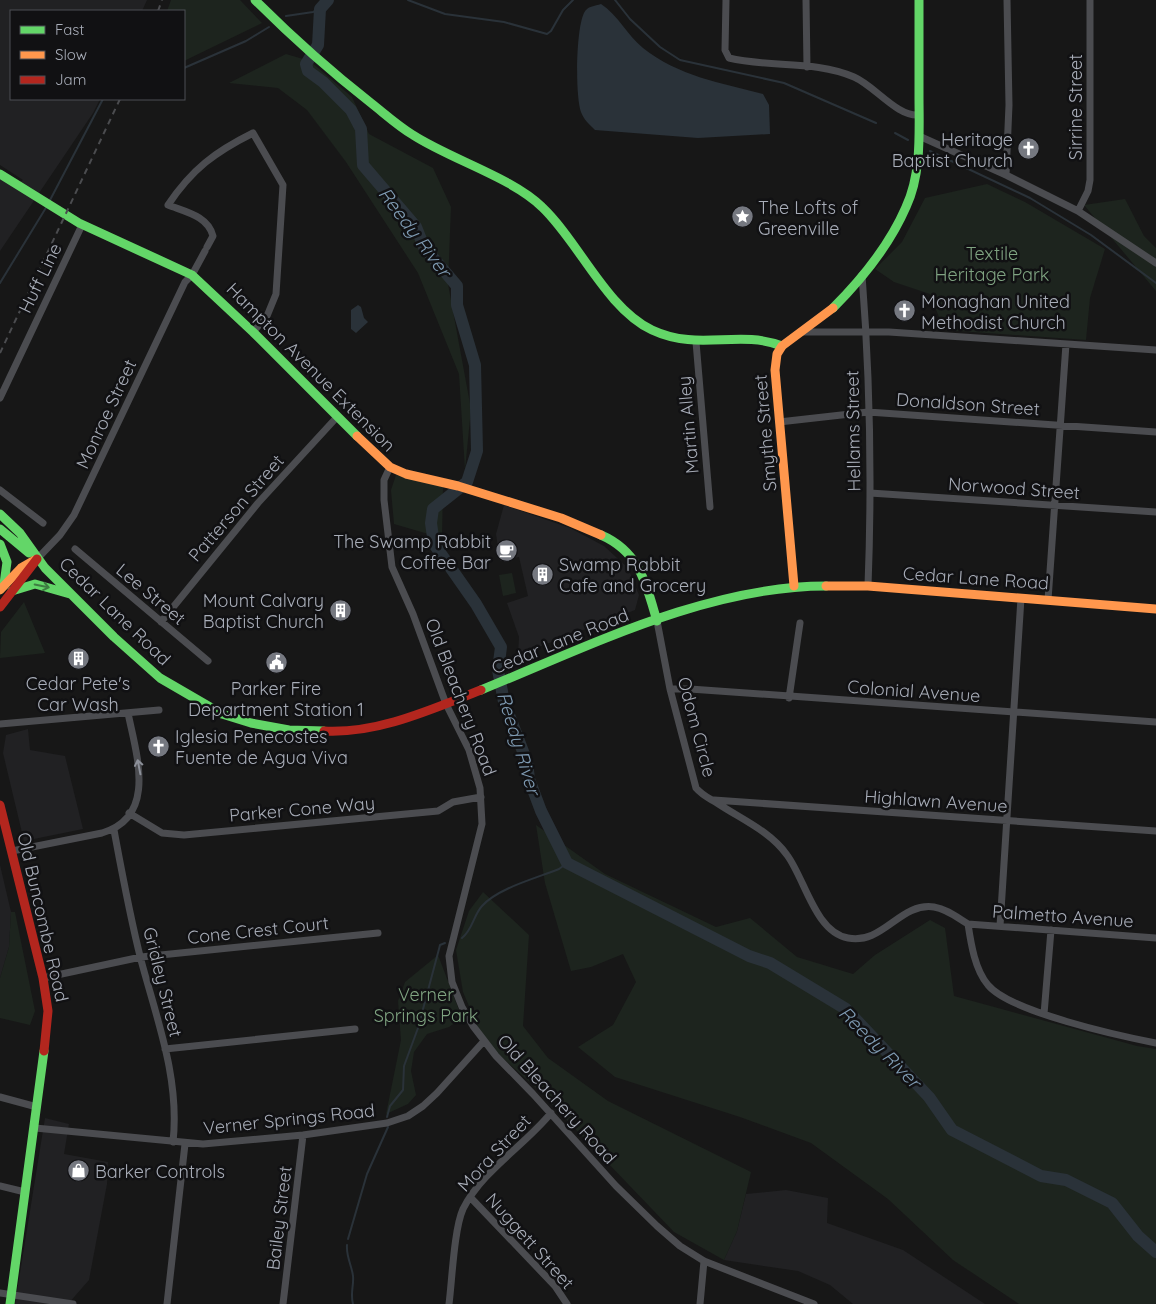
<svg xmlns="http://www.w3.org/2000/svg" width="1156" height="1304" font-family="Quicksand,sans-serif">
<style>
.built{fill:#212123}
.green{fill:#1d241e}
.water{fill:#2a3239}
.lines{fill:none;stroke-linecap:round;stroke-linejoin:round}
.stream{stroke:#2a3239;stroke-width:2}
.river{stroke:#2a3239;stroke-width:12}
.street{stroke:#4b4c50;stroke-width:7}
.fast{stroke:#63d668;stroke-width:9}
.slow{stroke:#ff974d;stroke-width:9}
.jam{stroke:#b3261e;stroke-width:9}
.rail{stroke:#4b4c4f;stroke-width:2;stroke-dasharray:6 5;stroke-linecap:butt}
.oneway{stroke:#3e7d42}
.oneway2{stroke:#8c9099}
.labels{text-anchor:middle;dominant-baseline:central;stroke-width:5;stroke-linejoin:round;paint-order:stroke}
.street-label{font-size:18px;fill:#a8adb8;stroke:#111113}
.poi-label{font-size:18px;fill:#a8adb8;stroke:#111113;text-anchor:start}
.park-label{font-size:18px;fill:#7fa381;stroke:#111113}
.water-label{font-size:19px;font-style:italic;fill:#7f9bb3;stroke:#111113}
</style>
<rect width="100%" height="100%" fill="#171717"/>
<path class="built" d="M0,0H147L142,11H11V99H100L93,113L0,251V177L14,186L23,180L0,165Z
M504,505L570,528L604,546L628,568L639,595L635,610L518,655L519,637L507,603L528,596L519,557L500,561L496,534Z
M28,729L30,750L65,756L83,829L24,841L3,753L6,735Z
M0,865L11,912L9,947L0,978Z
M45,1118L69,1124L64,1154L108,1162L107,1184L89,1280L68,1304H15Z
M786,1190L828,1198L827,1223L903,1250L985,1304H853L830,1285L798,1271L724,1260L737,1231L746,1194Z"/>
<path class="green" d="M171,0H240L262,23L184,61V11H167Z
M286,54L310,61L352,97L369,134L433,168L451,207L448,284L471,409L465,470L459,374L418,273L346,162L307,110L278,88L229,83Z
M987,184L1025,202L1105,249L1090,298L1086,340L944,330L930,294L894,282L875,269L902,242L925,198Z
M1125,199L1144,236L1156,248V291L1084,205Z
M396,475L443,486L442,538L394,524L391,490Z
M512,573L516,593L503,596L499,575Z
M24,602L45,653L0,658L1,632Z
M536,825L605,874L716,927L750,918L797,957L853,974L875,955L930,920L945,928L954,996L1137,1046L1156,1049V1304H1019L953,1260L888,1199L811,1143L740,1117L615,1077L578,1047L613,1025L636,982L623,954L591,967L571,971L545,883Z
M483,892L529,935L523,1026L548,1058L608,1101L751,1172L737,1231L724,1260L674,1232L535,1087L484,1041L463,992L456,950L469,911Z
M11,912H15L35,1011L30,1025L0,1018V978L9,947Z
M438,955L462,1018L449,1027L427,1034L414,1052L411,1071L416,1095L408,1104L386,1114L401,1040L398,1001L405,982Z"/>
<path class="water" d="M601,4C618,15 627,35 643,48C678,76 721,83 763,94L769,105L770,134L698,138L595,130C589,124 584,120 581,112C575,95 576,29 584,13C587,6 595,6 601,4Z
M358,305L361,307L364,318L368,322L356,333L351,329V310Z"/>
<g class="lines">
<path class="stream" d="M408,0L445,14L504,22L547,34L551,31L563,10L573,0
M615,0L630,19L660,47L680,60L784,83L876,123
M286,16L313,12L320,9
M184,68L246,41L269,27
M895,133L908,140
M930,151L1030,198L1091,235L1156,283
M49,202L103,99
M0,283L47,206
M462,938C473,929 473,916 482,906C498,888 537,878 559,869L567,863
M387,1117L390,1106L403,1090L404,1066L418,1028L439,949L440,945L445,943
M348,1239L367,1174L388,1127
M347,1245C346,1257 352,1266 353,1276C354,1286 350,1293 353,1304
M1153,1250L1156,1257"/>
<path class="river" d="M328,0L320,9L318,45L306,64L308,71L323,82L351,110L361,129L363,165L416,227L424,247L457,286V305L475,365L477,451L467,482L433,509L431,523L434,544L476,604L501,647L498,670L504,702L527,762L529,779L541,811L567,863L749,956L770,963L846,1009L929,1097L952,1130L1041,1176L1066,1180L1112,1203L1138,1236L1156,1252"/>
<path class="street" d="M726,0L725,50L729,58C770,68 815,60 854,77C875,86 897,117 919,115
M806,0L807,67
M919,136L1006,175L1078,211L1156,263
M1006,175L1009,105L1007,0
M1078,211L1088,191L1090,180V0
M207,247L213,236C208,216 186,212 168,205C192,169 215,152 253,133L283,185L276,294L267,316L253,332
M862,275C870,378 872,483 868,586
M800,332H889L1156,350
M696,342L710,507
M0,398L82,225
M779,422L868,412L1156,432
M390,467L384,480V500L392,567L413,614L446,704L469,750L480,788L482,824L449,956L452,982L462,1007L473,1026L496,1056L533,1094L616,1186L657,1226L680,1246L704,1261L814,1304
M0,490L43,523
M870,493L1156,512
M75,549L208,661
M37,559L60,535L74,515L185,282L192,275L205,251
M1048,600L1066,344
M657,621L670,689L696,788C703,796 709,798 717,803C741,819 770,831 787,855C805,879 815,932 848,938C883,945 900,902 934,907C947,909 958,918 968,924L1156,938
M161,622L258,503L337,417
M670,689H690L1156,722
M789,698L800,623
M0,724L159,710
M714,800L1156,831
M129,813L162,833L184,835L438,811L453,802L481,797
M114,830C122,873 130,917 141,960C157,1020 180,1079 173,1142
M12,851L102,833C158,817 136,753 128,713
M968,924C971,944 975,970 988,985C1010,1012 1120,1036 1156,1043
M1000,926L1021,598
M43,978L141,957L378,933
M1044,1014L1051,930
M165,1049L355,1029
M0,1097L37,1107
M35,1128L203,1144L303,1135L387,1123L408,1116L423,1106L437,1093L484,1041
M0,1186L25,1192
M471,1198L555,1286L567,1304
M0,1293L73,1304
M167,1304L185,1144
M283,1304L303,1135
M449,1304C452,1281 454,1229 463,1209C482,1171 524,1146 551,1113
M700,1304L704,1261"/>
<path class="fast" d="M255,0C292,37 330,71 371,103C385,114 398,126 413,135C450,159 513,178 542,207C579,242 606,308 652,330C699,352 738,329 782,346
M0,174L79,223L192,275L253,332L357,436
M833,308C861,280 890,244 906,207C922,173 919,131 919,95C919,63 919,32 919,0
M0,514L20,533L45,568L114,637L160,678L222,714L251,723L289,730L324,731
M0,529L29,553
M601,535C640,552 646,584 657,621
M0,544L7,562L4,584
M12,591L35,584L70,594
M481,690C589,646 708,586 826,586
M10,1304L44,1051"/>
<path class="slow" d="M357,436L390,467L406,474L458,486L561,518L601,535
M794,586L775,370L777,354L782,346L833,308
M826,586H868L1156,609
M0,590L21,568L35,560"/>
<path class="jam" d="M0,607L37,559
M324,731C378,734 432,709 481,690
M0,805L43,978L48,1011L44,1051"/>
<path class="rail" d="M158,11L162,0
M0,353L120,99"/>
</g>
<defs><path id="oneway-shaft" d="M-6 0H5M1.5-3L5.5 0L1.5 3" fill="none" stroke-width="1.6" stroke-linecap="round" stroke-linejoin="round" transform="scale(1.25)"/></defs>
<use class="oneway" href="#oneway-shaft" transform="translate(42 586) rotate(12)"/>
<use class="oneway2" href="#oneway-shaft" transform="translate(139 767) rotate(-101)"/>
<defs>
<symbol id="church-disc" viewBox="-11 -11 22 22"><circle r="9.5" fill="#757880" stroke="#111113"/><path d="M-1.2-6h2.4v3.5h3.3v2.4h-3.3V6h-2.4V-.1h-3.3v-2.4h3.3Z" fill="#fff"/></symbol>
<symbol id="sight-disc" viewBox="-11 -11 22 22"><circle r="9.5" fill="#757880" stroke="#111113"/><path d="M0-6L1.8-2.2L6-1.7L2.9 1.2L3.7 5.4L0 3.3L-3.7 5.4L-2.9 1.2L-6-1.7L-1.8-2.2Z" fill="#fff"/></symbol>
<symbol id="cafe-disc" viewBox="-11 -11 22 22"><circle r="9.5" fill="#757880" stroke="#111113"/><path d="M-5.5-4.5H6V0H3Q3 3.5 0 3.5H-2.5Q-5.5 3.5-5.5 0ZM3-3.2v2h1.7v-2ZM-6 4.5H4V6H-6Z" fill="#fff"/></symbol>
<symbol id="building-disc" viewBox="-11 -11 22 22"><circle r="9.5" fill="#757880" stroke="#111113"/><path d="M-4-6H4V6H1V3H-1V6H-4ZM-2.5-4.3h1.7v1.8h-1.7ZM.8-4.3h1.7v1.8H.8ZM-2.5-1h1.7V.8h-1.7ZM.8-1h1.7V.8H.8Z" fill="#fff"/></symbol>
<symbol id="civic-disc" viewBox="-11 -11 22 22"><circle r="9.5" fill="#757880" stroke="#111113"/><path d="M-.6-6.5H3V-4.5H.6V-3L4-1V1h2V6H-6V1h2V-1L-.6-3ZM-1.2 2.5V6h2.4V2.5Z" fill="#fff"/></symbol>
<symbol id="shop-disc" viewBox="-11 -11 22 22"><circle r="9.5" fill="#757880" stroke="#111113"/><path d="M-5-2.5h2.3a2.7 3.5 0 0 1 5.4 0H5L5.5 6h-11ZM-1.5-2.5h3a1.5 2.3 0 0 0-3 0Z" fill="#fff"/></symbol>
</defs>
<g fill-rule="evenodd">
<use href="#church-disc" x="1016" y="136" width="25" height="25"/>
<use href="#sight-disc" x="730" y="204" width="25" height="25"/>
<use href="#church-disc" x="892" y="298" width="25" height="25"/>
<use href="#cafe-disc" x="494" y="538" width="25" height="25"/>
<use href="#building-disc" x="530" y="562" width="25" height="25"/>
<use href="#building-disc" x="328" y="598" width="25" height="25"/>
<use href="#building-disc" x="66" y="646" width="25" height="25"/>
<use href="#civic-disc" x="264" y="650" width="25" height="25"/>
<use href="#church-disc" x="146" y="734" width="25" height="25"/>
<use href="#shop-disc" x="66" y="1158" width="25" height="25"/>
</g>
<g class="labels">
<g class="street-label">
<text transform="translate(1075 107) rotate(-90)">Sirrine Street</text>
<text transform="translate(40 278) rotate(-64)">Huff Line</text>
<text transform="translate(311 367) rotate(45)">Hampton Avenue Extension</text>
<text transform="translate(968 404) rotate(4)">Donaldson Street</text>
<text transform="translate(106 414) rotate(-65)">Monroe Street</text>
<text transform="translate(688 425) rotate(-95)">Martin Alley</text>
<text transform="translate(853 431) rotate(-91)">Hellams Street</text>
<text transform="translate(765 433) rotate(-95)">Smythe Street</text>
<text transform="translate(1014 488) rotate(4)">Norwood Street</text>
<text transform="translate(236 508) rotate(-49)">Patterson Street</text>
<text transform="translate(976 578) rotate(4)">Cedar Lane Road</text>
<text transform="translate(151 594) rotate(40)">Lee Street</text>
<text transform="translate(115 611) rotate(44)">Cedar Lane Road</text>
<text transform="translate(560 641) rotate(-22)">Cedar Lane Road</text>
<text transform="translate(914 691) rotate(4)">Colonial Avenue</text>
<text transform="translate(461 697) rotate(69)">Old Bleachery Road</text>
<text transform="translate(697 727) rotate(75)">Odom Circle</text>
<text transform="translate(936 801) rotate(4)">Highlawn Avenue</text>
<text transform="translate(302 809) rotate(-5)">Parker Cone Way</text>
<text transform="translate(1063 916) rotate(4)">Palmetto Avenue</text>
<text transform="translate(43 917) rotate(77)">Old Buncombe Road</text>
<text transform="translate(258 930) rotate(-6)">Cone Crest Court</text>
<text transform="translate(163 982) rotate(76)">Gridley Street</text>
<text transform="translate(557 1099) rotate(48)">Old Bleachery Road</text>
<text transform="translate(289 1119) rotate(-6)">Verner Springs Road</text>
<text transform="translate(494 1153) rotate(-47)">Mora Street</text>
<text transform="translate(279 1218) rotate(-83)">Bailey Street</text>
<text transform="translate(530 1241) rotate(48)">Nuggett Street</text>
</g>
<g class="poi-label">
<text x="1013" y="139" text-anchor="end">Heritage<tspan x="1013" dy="21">Baptist Church</tspan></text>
<text x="758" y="207">The Lofts of<tspan x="758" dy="21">Greenville</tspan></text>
<text x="921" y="301">Monaghan United<tspan x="921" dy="21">Methodist Church</tspan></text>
<text x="491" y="541" text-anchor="end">The Swamp Rabbit<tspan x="491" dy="21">Coffee Bar</tspan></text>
<text x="559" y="564">Swamp Rabbit<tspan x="559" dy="21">Cafe and Grocery</tspan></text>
<text x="324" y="600" text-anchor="end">Mount Calvary<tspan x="324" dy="21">Baptist Church</tspan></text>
<text x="78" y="683" text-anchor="middle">Cedar Pete's<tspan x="78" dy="21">Car Wash</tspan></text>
<text x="276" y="688" text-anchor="middle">Parker Fire<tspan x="276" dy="21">Department Station 1</tspan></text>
<text x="175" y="736">Iglesia Penecostes<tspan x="175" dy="21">Fuente de Agua Viva</tspan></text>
<text x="95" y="1171">Barker Controls</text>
</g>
<g class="park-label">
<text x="992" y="253">Textile<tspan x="992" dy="21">Heritage Park</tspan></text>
<text x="426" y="994">Verner<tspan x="426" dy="21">Springs Park</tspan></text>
</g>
<g class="water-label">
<text transform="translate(415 232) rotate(53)">Reedy River</text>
<text transform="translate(519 743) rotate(73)">Reedy River</text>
<text transform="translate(880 1047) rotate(45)">Reedy River</text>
</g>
</g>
<rect x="10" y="10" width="175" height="90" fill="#111113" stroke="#4d4f55"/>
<rect x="20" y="26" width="25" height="8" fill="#63d668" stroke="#4d4f55"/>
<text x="55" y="35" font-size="15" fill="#a8adb8">Fast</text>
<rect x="20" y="51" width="25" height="8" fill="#ff974d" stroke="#4d4f55"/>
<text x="55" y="60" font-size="15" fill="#a8adb8">Slow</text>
<rect x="20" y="76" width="25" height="8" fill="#b3261e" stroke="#4d4f55"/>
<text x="55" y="85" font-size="15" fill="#a8adb8">Jam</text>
</svg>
